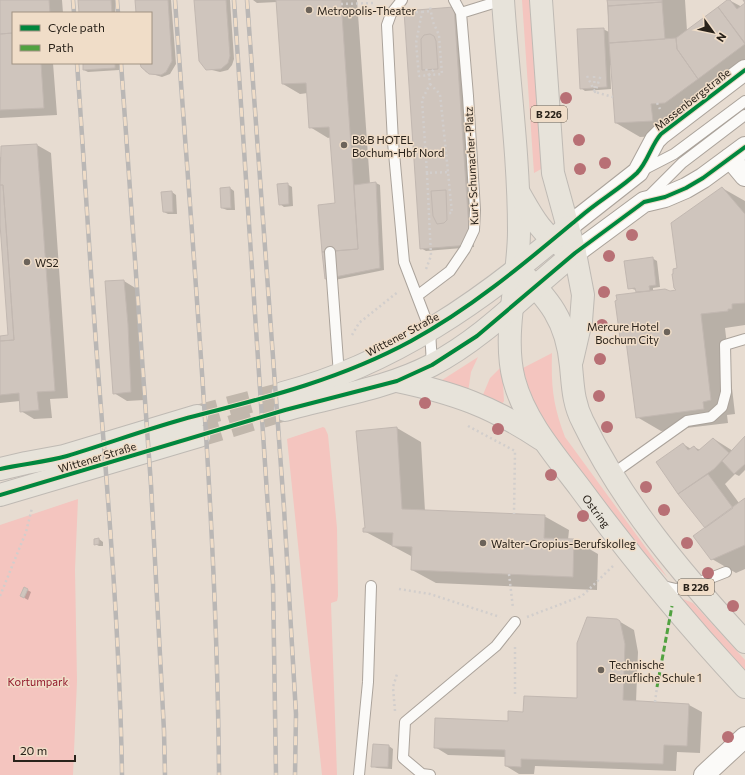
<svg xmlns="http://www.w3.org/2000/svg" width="745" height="775" font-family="Commissioner,sans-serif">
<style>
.green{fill:#f4c5bf}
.shadow{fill:#0003}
.building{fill:#cfc5bd;stroke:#c2b8b1}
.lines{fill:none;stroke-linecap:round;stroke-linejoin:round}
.primary-tunnel{stroke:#c1b7ac;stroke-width:22;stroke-dasharray:22 11;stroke-linecap:butt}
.service-casing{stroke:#aba39b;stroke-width:12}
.minor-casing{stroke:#aba39b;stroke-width:22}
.primary-casing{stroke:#bfbab4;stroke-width:24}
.path{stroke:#d2cecc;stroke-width:2.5;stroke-dasharray:2 3;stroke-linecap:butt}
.service{stroke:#fbfaf8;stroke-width:10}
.minor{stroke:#fbfaf8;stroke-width:20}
.primary{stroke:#e7e3da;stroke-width:22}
.rail-casing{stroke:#bab7b5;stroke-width:4.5}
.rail{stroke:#f0ddc8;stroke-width:3;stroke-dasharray:9;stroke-linecap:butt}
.quiet{stroke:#51a240;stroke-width:3;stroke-dasharray:6 3;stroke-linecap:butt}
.cycleway-casing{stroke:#f0ddc8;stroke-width:6}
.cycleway{stroke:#00873e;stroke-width:4}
.tree{fill:#b87075}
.poi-dot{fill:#6c635a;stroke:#f0ddc8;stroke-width:1.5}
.labels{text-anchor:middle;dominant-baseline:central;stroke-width:3;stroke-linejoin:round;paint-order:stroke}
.shield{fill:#f0ddc8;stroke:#655a4e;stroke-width:1}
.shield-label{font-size:10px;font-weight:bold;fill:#29221a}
.poi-label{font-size:11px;fill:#29221a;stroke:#f0ddc8;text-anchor:start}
.street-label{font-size:11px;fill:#29221a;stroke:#f0ddc8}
.park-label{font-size:11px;fill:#91172a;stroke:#f0ddc8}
</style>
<rect width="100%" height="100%" fill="#e7dcd1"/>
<path class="green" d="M522,0H531L543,168L534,173Z
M552,353C551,387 553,405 565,437L668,578L647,556L640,550L570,459L540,416L530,396L523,368Z
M478,357L471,372L468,392L439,382Z
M502,366L504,401L502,404L482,397L490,378Z
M323,427L325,428L328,435L337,528L338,596L337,601L331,603L337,775H322L287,439Z
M78,499L75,570L77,681L73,775H0V525Z
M678,597L693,603L745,660V672Z"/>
<path class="shadow" d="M0,0H62L63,13H13V63H53L57,115L0,118Z
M79,0H115V13H80Z
M136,0H171L176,64L170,74L162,77L146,72L141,63H151V13H137Z
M195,0H230L234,59L232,65L228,70L220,72L208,69Z
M253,0H357L370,184L376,183L380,185L384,270L330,281L325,278L336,204L331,137L328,138L310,127L308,93L300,94L283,84L277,2L257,3Z
M607,0H685L687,31L729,0L742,7L745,4V76L675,117L677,135L640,137L616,123L612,65H610L611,89L585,91L581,88L603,29L609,32Z
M458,10L474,247L426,251L421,248L405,12Z
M84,63H119V70L88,72L84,70Z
M37,145L51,153L68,398L50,399L52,418L34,419L21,411L20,401L0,403V337L9,336L0,210V157H2V147Z
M287,184L292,187L293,206L284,207L280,204Z
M230,188L234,191L235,210H227L222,208Z
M722,188L745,201V325L725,328L735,414L727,415L728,423L661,431L637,417L628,344L623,341L639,293L636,290L629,288L652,258L657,261L660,287L653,288V291H678V269Z
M172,192L176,195L177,214H168L164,212Z
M124,281L137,289L144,400L127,401L114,393Z
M397,428L421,442L425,511L544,516L569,530L568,540H574L598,554L597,590L436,583L412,570L413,557L364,531Z
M745,438V470L739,476L735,474L725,484L739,503L745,498V569L736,573L712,559L706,528L658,462L683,444L691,449L694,447L700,450L714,439L733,451Z
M99,539L103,542V546H99L95,544Z
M24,588L31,592L28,600L21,596Z
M617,620L634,630L638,652L636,702L689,705L702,712L700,753L677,752L676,771L535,766L534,774H519L506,766V757L448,755L435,747L509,722L524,713L578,700Z
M389,746L393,749L392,769L377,768L372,766Z"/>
<path class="building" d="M0,0H49L50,13H13V33L0,34Z
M78,0H111L112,13H79Z
M135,0H168L172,61L166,72L161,75L149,74L141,67L140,63H151V13H136Z
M194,0H226L230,56L228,63L221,69L206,70L199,61Z
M276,0H341L358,249L322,252L318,205L335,203L329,127L309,128L306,83L282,84Z
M607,0H662V2L608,6Z
M727,0H730L737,9L745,3L743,0H745V43L718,7Z
M662,2L665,39L609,43L608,6Z
M454,7L470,245L420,249L404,11Z
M718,7L745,44L698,79L677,49L676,38Z
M604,28L607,87L580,89L577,29Z
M13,33V63H41L44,108L0,110V34Z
M430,34L434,36L436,41L438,69L422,70L421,39L424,35Z
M676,38L677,49L698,79L665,103L651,104L653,121L615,123L609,43Z
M83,63H115V68L83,70Z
M37,144L55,391L37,392L39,410L20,412L19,393L0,395V341L14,340L3,185H0L1,146Z
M376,182L380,268L325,279L322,252L358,249L354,185Z
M288,183L289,204L279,205L277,184Z
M0,185H3L14,340L0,341V336L8,335L0,224Z
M230,187L231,208H221L220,188Z
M722,187L745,214V303L732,304V309H728V311L701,314L711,400L703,402L704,409L636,418L626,341L622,342L621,338H620L615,301L617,300L616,295L665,289L670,291L676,290L674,288L672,274H673V269L677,268L671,223Z
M446,190L447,220L444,223L437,224L433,216L431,191Z
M172,191L173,212H163L161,192Z
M653,257L656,285L649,286L650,291L636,292L635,288L628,289L624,261Z
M124,280L128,324L131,392L113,394L105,281Z
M397,427L402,509L545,515L544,538L574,539L573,577L411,570L412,547L392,546L393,533L363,532V528H365L356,431Z
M745,436V464L734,474L722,461Z
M713,438L729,453L714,469L678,494L656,462L683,443L688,450L694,446L698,451Z
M708,474L733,508L705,528L678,494Z
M745,498V545L711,560L693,536Z
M99,538V544L94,545V539Z
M24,587L28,589L24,598L20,596Z
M587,617L617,619L620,621L625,644L623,700L689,704L687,746L664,745L663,764L521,759V767L505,766V750L434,748L435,718L508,721V711L523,712L524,696L577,698V643Z
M373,744L389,745L388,767H371Z"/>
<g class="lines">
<path class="primary-tunnel" d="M197,416L283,393
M199,436L285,410"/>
<defs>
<path id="service" d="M402,0L391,14L387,25L393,142L404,262L430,330L432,365
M461,13L503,0
M641,171L674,154L745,101
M646,199L682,163L745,115
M330,252L339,375
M417,296L450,271L465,249L474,230L475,210L468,96L461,13L454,0
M611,475L687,421L711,417L722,407L726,392L725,345L745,339
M659,585L676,589L685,588L726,572
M359,775L368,682L371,586
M430,775L422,774L403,758L405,722L496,646L515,622"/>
<path id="minor" d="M730,158L745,176
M568,227L638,172L655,140L661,134L745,70
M575,253L644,202L665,197L686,188L703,178L745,147
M704,775L745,737"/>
<g id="primary">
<path id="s1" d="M503,0C508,77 519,154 519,231C519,279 502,334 514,380C525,421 555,455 580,488C631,557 686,624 745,687"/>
<path d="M541,0L553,173L575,253L583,295L581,321L572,360"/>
<path d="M519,193C531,214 542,236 565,248"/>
<path d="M517,269C549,298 567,321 571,366C573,386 573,403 583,422C622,503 684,576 745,642"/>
<path d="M397,381C454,393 491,406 541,439"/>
<path d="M283,393C392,365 485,299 568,227"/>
<path d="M285,410C334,396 386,389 432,365C486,337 528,290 575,253"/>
<path d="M0,469L26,463L64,456L197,416"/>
<path d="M0,495L199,436"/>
</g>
</defs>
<use href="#service" class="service-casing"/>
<use href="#minor" class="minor-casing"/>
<use href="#primary" class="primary-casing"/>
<path class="path" d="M341,4L375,3
M411,12H422L416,43L419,76L442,74L439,35L433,22L430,7
M422,12L431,11
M426,69L429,75
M587,76L595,92L613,97
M594,76L595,92L601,75
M430,84L440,94L448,172
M657,103L660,109
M427,173L422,100L430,84L429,75L434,69
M426,269L431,256L427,173L448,172L452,213H447
M352,335L359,323L399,291
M468,426L515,451L514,514
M509,574L513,608
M399,589L430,594L500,617
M0,596L26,532L32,508
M527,617L582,596L614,565
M515,647V695
M655,702L657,687
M395,711L393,687L397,674"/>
<use href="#service" class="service"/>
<use href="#minor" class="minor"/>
<use href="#primary" class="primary"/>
<defs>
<path id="rail" d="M73,0L74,13
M117,0L118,13
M175,0C193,258 217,516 219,775
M234,0L273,583L276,775
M247,0L284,508L296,714L295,775
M77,63C85,174 91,285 100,396C110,522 120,648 122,775
M121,63L151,485L164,731L165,775"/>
</defs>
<use href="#rail" class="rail-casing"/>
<use href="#rail" class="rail"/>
<path class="quiet" d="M657,687L672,606"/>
<defs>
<path id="cycleway" d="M0,469C22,464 46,462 67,456C110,443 152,427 195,416C270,397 343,378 411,341C472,308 526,262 580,217C598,201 620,189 637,173C648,162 651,145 661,134L745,70
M0,495L285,410L397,381L432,365L477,336L575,253L644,202L665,197L686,188L703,178L745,147"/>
</defs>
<use href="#cycleway" class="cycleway-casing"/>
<use href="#cycleway" class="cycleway"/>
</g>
<g class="tree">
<circle cx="566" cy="98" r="6"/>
<circle cx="579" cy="140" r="6"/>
<circle cx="605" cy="163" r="6"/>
<circle cx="580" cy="169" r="6"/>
<circle cx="632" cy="235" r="6"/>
<circle cx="609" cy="256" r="6"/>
<circle cx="604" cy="292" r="6"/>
<circle cx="602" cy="325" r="6"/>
<circle cx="600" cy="359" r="6"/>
<circle cx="599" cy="396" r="6"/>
<circle cx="425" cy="403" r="6"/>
<circle cx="607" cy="427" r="6"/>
<circle cx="498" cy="429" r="6"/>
<circle cx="551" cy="475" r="6"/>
<circle cx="646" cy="487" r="6"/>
<circle cx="664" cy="510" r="6"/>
<circle cx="583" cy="516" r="6"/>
<circle cx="687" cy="543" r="6"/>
<circle cx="708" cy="573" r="6"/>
<circle cx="733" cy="606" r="6"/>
<circle cx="728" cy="737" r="6"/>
</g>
<g class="poi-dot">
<circle cx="309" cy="10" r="4"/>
<circle cx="344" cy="145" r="4"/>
<circle cx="27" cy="262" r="4"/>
<circle cx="667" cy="332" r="4"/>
<circle cx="483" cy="543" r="4"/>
<circle cx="601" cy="670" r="4"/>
</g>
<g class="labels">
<g class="shield">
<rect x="531" y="106" width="36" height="16" rx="3"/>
<rect x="678" y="579" width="36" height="16" rx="3"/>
</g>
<g class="shield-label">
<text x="549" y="114">B 226</text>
<text x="696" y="587">B 226</text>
</g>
<g class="poi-label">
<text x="317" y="10">Metropolis-Theater</text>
<text x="352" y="139">B&amp;B HOTEL<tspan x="352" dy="13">Bochum-Hbf Nord</tspan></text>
<text x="35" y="262">WS2</text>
<text x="659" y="326" text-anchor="end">Mercure Hotel<tspan x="659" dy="13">Bochum City</tspan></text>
<text x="491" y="543">Walter-Gropius-Berufskolleg</text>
<text x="609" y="664">Technische<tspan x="609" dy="13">Berufliche Schule 1</tspan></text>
</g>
<g class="street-label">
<text transform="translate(692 99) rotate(-38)">Massenbergstraße</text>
<text transform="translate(471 166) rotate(-93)">Kurt-Schumacher-Platz</text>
<text transform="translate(402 334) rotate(-28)">Wittener Straße</text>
<text transform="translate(97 457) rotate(-17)">Wittener Straße</text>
<text stroke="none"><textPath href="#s1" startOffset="537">Ostring</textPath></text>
</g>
<g class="park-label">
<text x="38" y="681">Kortumpark</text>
</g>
</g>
<rect x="12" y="12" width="140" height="52" fill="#f0ddc8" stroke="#a09282"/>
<rect x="20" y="25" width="20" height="6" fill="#00873e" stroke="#a09282"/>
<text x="48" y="32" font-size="12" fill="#29221a">Cycle path</text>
<rect x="20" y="45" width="20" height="6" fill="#51a240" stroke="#a09282"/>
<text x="48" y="52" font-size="12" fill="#29221a">Path</text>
<g transform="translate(713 32) rotate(123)" stroke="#f0ddc8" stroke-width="3" paint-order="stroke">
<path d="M0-3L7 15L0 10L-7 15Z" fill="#29221a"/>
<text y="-6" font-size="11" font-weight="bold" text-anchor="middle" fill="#29221a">N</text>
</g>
<path d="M14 755v6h61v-6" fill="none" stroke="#29221a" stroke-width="2"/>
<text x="20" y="755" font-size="12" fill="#29221a" stroke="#f0ddc8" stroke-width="3" paint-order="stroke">20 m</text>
</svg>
